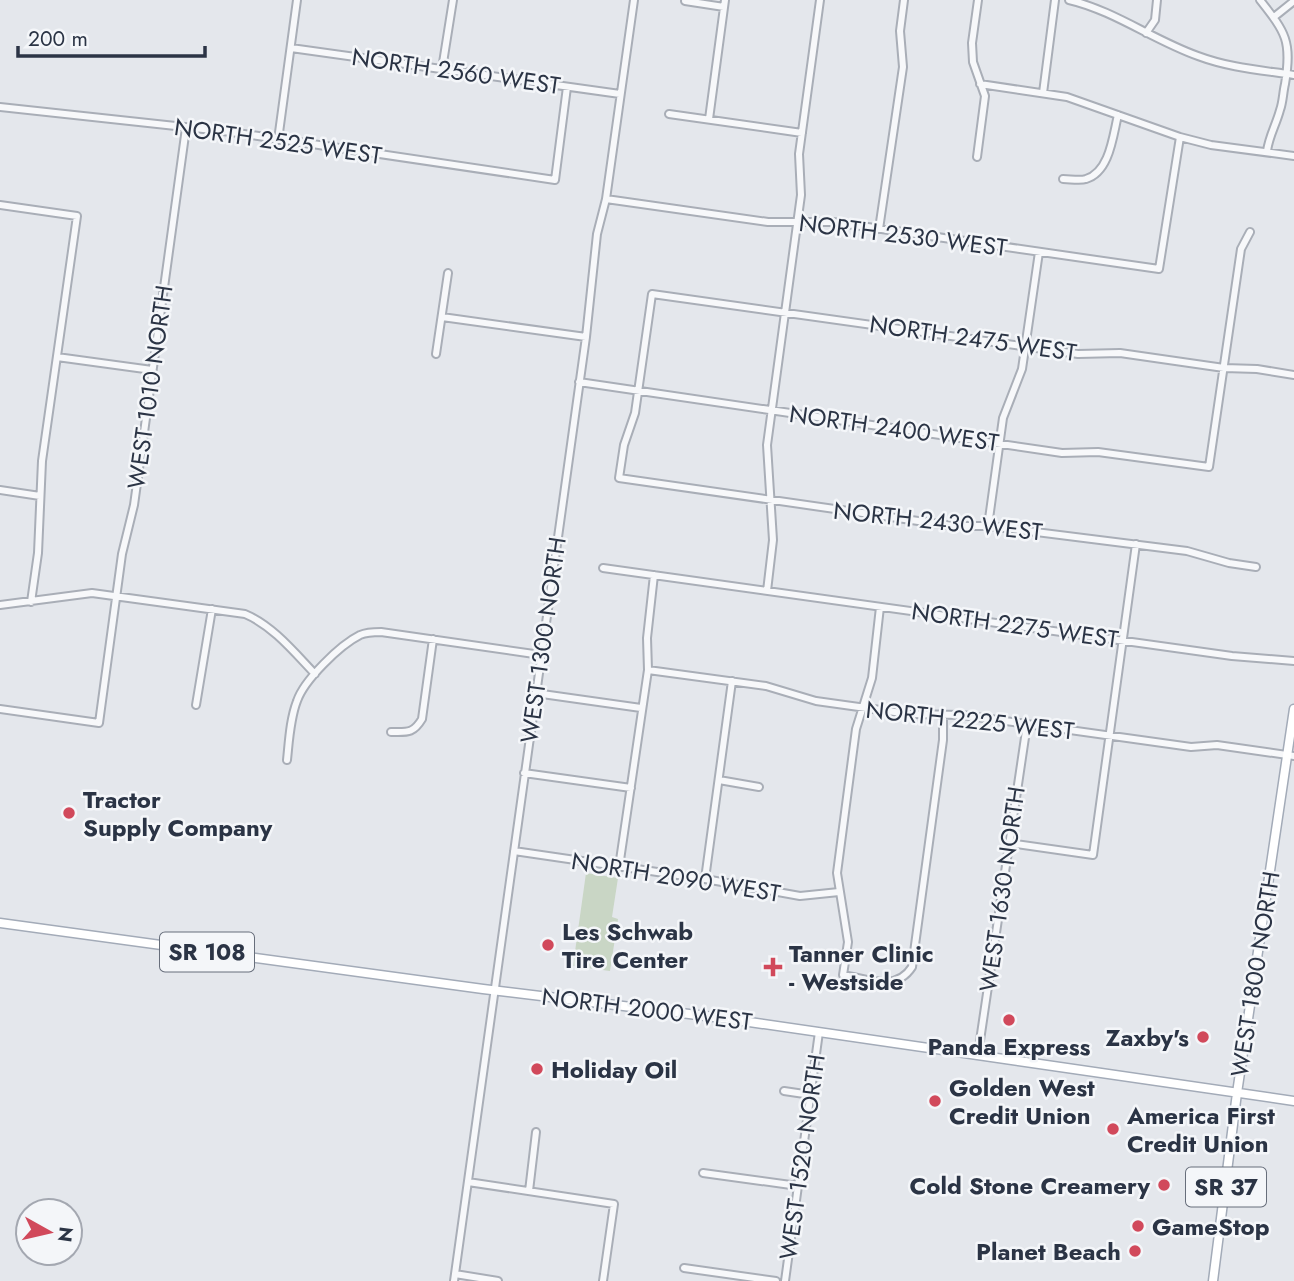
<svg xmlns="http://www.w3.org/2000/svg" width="1294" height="1281" font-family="Jost,sans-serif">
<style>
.green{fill:#c9d6c5}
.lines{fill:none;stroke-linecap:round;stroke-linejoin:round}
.minor-casing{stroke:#a9aeb7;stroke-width:10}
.major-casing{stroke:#a3abb8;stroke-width:11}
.minor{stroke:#f7f8fa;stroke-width:6}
.major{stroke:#fff;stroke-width:8}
.poi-dot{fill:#d1495b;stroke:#f4f6f9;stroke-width:2.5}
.labels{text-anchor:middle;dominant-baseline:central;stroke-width:5;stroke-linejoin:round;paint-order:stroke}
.shield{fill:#f4f6f9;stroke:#676e7b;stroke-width:2}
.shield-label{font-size:23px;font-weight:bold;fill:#2b3445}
.street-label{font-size:24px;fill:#2b3445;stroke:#f4f6f9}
.poi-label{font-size:24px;font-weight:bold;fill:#2b3445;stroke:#f4f6f9;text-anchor:start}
</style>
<rect width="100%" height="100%" fill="#e4e7ec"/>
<path class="green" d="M586,873L618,878L612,917L618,919L610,971L573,966Z"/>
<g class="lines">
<defs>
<path id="minor" d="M1069,0C1113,10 1155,41 1198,56C1230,68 1261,70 1294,75
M1260,0C1286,33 1292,41 1285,84C1283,92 1283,102 1280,110C1276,125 1269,136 1267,151
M685,1L724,7
M1274,17L1294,1
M1146,33L1155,20L1157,0
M291,48L620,94
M442,69L453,0
M980,84L1067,97L1180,137L1211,145L1294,156
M1043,93L1055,0
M0,107L231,132L555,180L567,87
M669,114L802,133
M709,119L725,0
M278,140L297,0
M977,157L985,96L973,62L972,43L978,0
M1063,179C1070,179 1080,181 1086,179C1110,172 1113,135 1118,115
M606,199L768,222H833L1159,269L1180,137
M0,205L77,216L42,461L38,553L31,602
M879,229L903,67L900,31L904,0
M442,317L586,337
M436,354L448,273
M57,357L152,370
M579,382L1062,453L1098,452L1209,467L1241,249L1250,232
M0,490L40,496
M988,526L1003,418L1022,369L1039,252
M1256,567L1229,563L1187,551L988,526H953L619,478L624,445L635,413L652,294L1078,354L1120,353L1224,368L1257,369L1294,375
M603,568L1232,656L1294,661
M767,591L773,540L767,445L801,195L799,154L820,0
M0,605L92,593L245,614C273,626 294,652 315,674
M880,607L872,678L856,729L837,873L848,942L843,975C868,979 896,992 912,967L943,740V716
M648,670L766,686L816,701L909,714L962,715L1191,747L1217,745L1294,756
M535,693L641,708
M196,705L212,609
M0,709L99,723L122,554L134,505L186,128
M391,732C407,732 413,734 422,719L433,639
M287,760C289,741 290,719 297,701C304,680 340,645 360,635C367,632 374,632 381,632L541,655
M524,773L631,788
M719,780L759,787
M1009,843L1093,855L1136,544
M514,851L705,879L800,896L839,892
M619,867L648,670L647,638L654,575
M705,879L732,681
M978,1054L1027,724
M784,1091L811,1095
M703,1173L798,1186
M468,1182L614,1204L603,1281
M529,1191L536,1132
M684,1268L776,1281
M455,1274L498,1281
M454,1281L586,337L597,234L606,199L634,0
M785,1281L819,1032"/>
<path id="major" d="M0,923L483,989L722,1018L1294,1101
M1213,1281L1237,1093L1294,709"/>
</defs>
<use href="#minor" class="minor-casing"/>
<use href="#major" class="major-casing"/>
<use href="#minor" class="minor"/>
<use href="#major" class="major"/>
</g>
<g class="poi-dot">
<circle cx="69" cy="813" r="7"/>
<circle cx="548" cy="945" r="7"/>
<path d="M769.5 956.5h7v7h7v7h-7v7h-7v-7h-7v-7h7z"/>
<circle cx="1009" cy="1020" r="7"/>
<circle cx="1203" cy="1037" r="7"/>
<circle cx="537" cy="1069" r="7"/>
<circle cx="935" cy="1101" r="7"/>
<circle cx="1113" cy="1129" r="7"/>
<circle cx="1164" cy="1185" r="7"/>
<circle cx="1138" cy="1226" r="7"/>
<circle cx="1135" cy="1251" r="7"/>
</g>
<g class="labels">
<g class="shield">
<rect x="160" y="932.5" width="94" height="39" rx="5"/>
<rect x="1186" y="1167.5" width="80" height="39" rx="5"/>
</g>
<g class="shield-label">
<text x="207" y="952">SR 108</text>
<text x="1226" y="1187">SR 37</text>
</g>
<g class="street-label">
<text transform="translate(456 71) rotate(8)">NORTH 2560 WEST</text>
<text transform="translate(278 141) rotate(8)">NORTH 2525 WEST</text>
<text transform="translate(903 235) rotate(7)">NORTH 2530 WEST</text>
<text transform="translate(973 338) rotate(8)">NORTH 2475 WEST</text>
<text transform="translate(150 387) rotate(-82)">WEST 1010 NORTH</text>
<text transform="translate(894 428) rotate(8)">NORTH 2400 WEST</text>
<text transform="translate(938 521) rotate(6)">NORTH 2430 WEST</text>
<text transform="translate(1015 625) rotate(8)">NORTH 2275 WEST</text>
<text transform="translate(543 640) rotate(-82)">WEST 1300 NORTH</text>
<text transform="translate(970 720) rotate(6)">NORTH 2225 WEST</text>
<text transform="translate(676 877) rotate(9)">NORTH 2090 WEST</text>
<text transform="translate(1002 889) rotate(-82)">WEST 1630 NORTH</text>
<text transform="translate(1255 974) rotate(-81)">WEST 1800 NORTH</text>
<text transform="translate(647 1009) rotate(7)">NORTH 2000 WEST</text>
<text transform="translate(802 1157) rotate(-82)">WEST 1520 NORTH</text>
</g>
<g class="poi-label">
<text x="83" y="799">Tractor<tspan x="83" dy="28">Supply Company</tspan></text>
<text x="562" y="931">Les Schwab<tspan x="562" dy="28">Tire Center</tspan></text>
<text x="789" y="953">Tanner Clinic<tspan x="789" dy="28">- Westside</tspan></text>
<text x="1189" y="1037" text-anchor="end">Zaxby's</text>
<text x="1009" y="1046" text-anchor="middle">Panda Express</text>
<text x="551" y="1069">Holiday Oil</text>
<text x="949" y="1087">Golden West<tspan x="949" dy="28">Credit Union</tspan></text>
<text x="1127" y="1115">America First<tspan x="1127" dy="28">Credit Union</tspan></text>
<text x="1150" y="1185" text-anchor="end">Cold Stone Creamery</text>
<text x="1152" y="1226">GameStop</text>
<text x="1121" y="1251" text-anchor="end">Planet Beach</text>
</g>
</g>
<g transform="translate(49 1232) rotate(98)"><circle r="33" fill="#f4f6f9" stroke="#a4a8b1" stroke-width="2"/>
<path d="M0-5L12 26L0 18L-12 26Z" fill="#d1495b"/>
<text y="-10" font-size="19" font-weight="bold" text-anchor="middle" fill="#2b3445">N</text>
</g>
<path d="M18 46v10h187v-10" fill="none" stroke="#2b3445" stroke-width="3.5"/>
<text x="28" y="46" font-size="21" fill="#2b3445" stroke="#f4f6f9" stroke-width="5" paint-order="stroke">200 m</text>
</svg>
